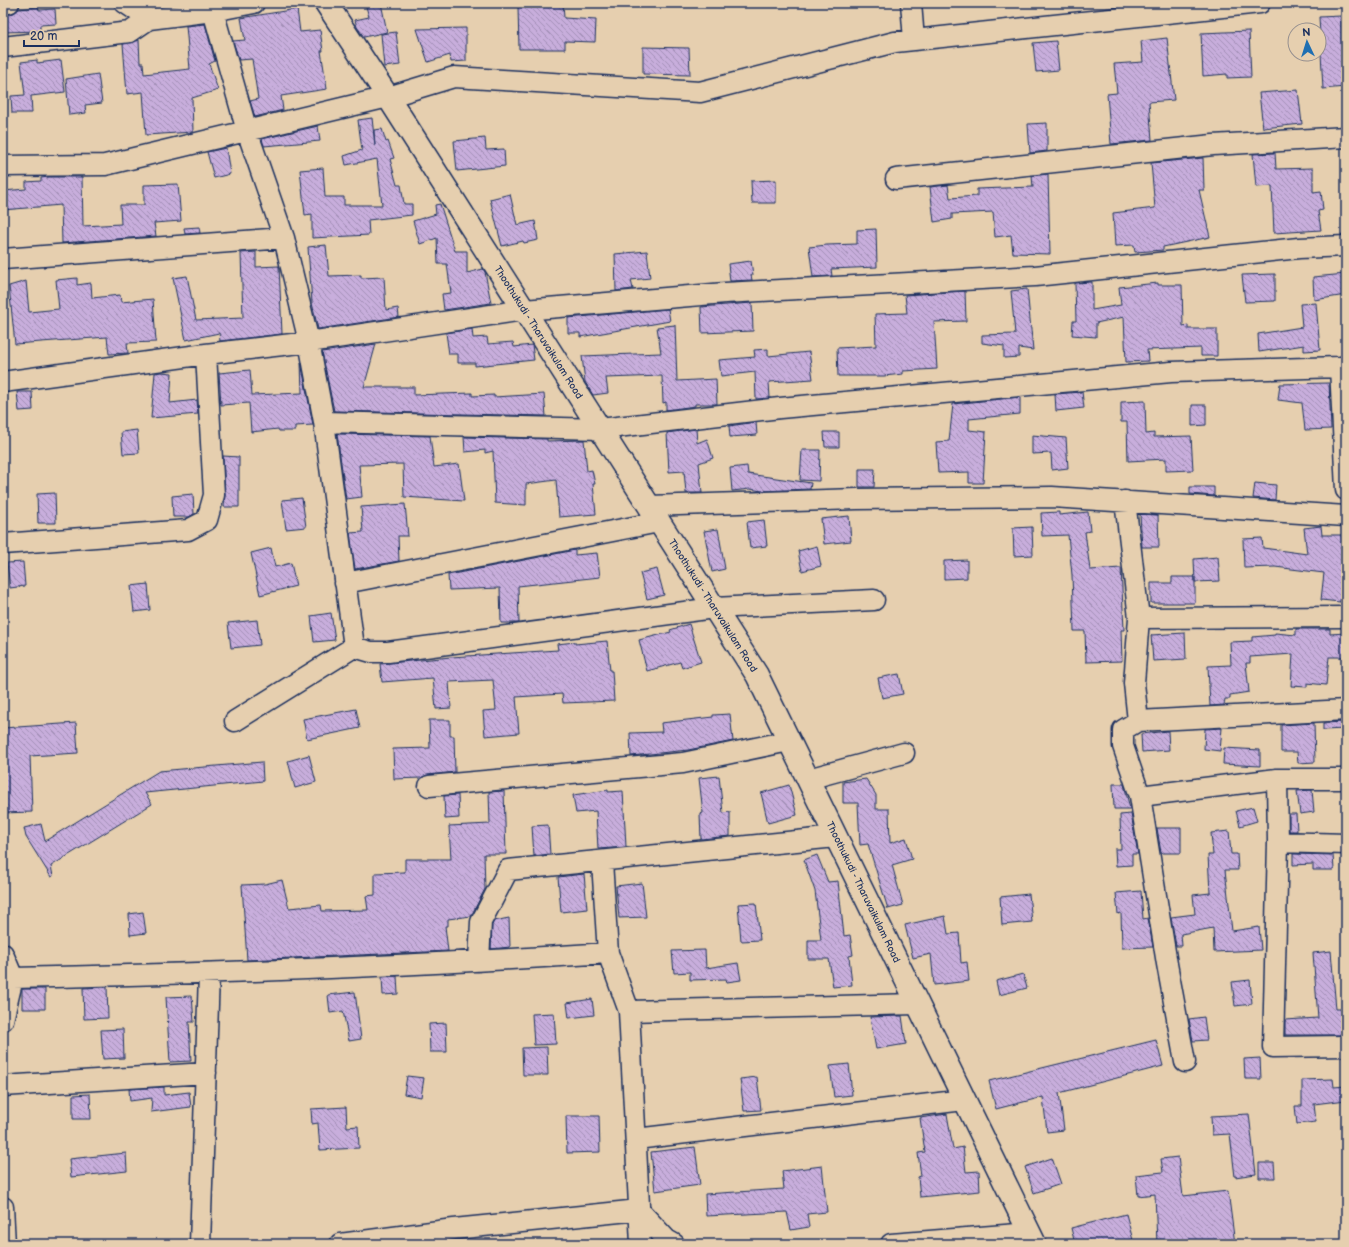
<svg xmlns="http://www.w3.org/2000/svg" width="1349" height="1247" font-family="'Balsamiq Sans',sans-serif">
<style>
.building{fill:url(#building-back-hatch);stroke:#1b2f5e}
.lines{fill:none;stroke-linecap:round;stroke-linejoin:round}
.minor-casing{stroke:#1b2f5e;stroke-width:23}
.secondary-casing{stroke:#1b2f5e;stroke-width:25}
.minor{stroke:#e6cfaf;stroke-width:20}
.secondary{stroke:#e6cfaf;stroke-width:22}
.labels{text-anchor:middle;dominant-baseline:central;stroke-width:3;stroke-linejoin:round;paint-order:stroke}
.street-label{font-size:10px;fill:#1b2f5e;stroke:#e6cfaf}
</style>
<defs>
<pattern id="building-back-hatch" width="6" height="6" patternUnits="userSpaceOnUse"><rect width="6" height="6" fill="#c8aedc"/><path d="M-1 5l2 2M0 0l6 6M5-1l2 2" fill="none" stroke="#a28eb6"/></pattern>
</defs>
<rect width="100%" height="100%" fill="#e6cfaf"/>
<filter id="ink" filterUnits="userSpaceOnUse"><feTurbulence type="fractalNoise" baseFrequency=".025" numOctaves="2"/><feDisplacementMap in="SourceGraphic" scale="8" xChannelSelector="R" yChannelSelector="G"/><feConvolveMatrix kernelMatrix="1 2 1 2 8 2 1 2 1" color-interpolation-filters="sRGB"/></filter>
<g filter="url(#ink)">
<path class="building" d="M365,3H381L387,32L364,37L357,27L355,20L369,17Z
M524,3H563L564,18L596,20L595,42L565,41V49H519L518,7H524Z
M38,7L39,10L55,9L56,24L40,25V31L3,32V15L11,14L19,9Z
M297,9L300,32L320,30L323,51H321L327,89L281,96L283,110L255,117L250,101L258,99L252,59L239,60L233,41L245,40L241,18Z
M1341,16L1345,87L1323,89L1319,17Z
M205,24L215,61L209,64L218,90L192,98L193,132L146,135L143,92L127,94L123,44L139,40L140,63H143L144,74L190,69L186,26Z
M466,28V61L451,62L450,55L428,62L417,29Z
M1249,31L1251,77L1227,78V74L1203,76L1201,33Z
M396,32L400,65L384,67L381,34Z
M1167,38L1174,100L1149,102L1152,140L1111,144L1107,94L1117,93L1114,64L1143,62L1141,41Z
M1056,41L1059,70L1036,72L1033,43Z
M643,47L689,48L690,75L643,74Z
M37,60V63L61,60L65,92L31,96L32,113H12L11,96L25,95L21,62Z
M98,74L102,103L85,105L86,113L69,115L66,79Z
M1298,90L1302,124L1263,128L1259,93Z
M372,118L375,146L374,130L382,129L386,142L388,141L394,158L390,159L397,185H401L404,204H412V215L368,220L369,235L312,238V214L305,215L300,170L323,168L325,197H344V205H382L377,159L346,165L344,156L362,150L358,120Z
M1047,123V151L1030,153L1028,124Z
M318,126L320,141L264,146L262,139Z
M485,138L486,150L504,149L505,166L457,171L454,141Z
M226,148L230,174L214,178L207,152Z
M1275,153L1276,169L1313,168V192L1321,191L1323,210L1318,211L1321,230L1274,233L1272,186L1256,187L1253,154Z
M1203,158L1204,190H1199L1210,237L1163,247V250L1135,252L1134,245L1115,246L1113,213L1155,208L1151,163Z
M1048,174L1050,254L1013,253L1011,235L995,237L993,212L952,214V219L934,222L930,187L948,185L950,198L977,196V189L1033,187L1032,176Z
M82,177L83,226L121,224L120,205H144V185L178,184L181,221L154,223L156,236L62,243L61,205L3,210V191L26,189V182L41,181V178L49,177Z
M776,180V203H752L751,181Z
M510,194L517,225L535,221L538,240L524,243L523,241L502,246L490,199Z
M440,204L455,251H467V273L483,269L485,272L491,303L444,310L442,294L451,293L447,264H438L437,238L420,244L413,221L436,214L435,205Z
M199,227L200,233L185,234L184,228Z
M876,229L877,267L831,269L832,276L813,277L809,247L827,245L857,244V230Z
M326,245L329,276L361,275V278L384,277L386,310L398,308L399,317L318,329L312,303L308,247Z
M647,251L650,278L631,280L633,289L616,291L615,254Z
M256,252V267L279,266L282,334L220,341L219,333L186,340L173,278L187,276L196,320L243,318L241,253Z
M751,261L753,275H751L752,280L730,281L728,264Z
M1275,274V301L1245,302L1242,275Z
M1346,274V295L1314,300L1313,277Z
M77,278V285L91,283L92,298L120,295L121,302L153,299L156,342L127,343L128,353L109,354L107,337L15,344L9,286L26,281L29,312L59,309L56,280Z
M1092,282V310L1121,305L1119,287L1158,283V285H1182L1183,326L1188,325V329H1217V356H1201V348L1147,350L1148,361L1126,362L1124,317L1096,323V337L1072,335L1073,321H1076L1075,283Z
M1027,289L1033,350L1019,348V357L1004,358V346L982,343V335L1015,334L1011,291Z
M965,291L966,321L934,322L937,369L903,371V374L884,376H838L837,348L876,346L875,314L907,313L905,295Z
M752,303L753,331L702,333L701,307Z
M1316,303L1320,350L1304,351V345L1259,352L1258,334L1302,327L1300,304Z
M668,309L670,321L580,337V333H568V318Z
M675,325L677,381L716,379L717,404H695V406L666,410V402L663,403L662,376L606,378L608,393L593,395L585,382L582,356L661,353L657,327Z
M472,329L473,338L487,337L488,344L513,342L514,347L532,345L534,360L475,366V363H458V354H449L446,333Z
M376,344L364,387H414V395L472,393V396L494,395V397L544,394L546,416L334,411L322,352Z
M768,349V356L809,352L813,379L769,382L770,398L756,399L755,372L721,376L719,360L755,357L754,350Z
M301,362L313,425L295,426V431H279L278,429L251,432L249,403L221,405L219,373L250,370L252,395L302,393Z
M161,372L172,373L170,403L197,400L198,414L151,418L155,373Z
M1329,383L1331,429L1305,430L1302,403L1278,400L1280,384Z
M17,392H32L33,410L19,411Z
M1082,392L1084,408L1056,411L1055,394Z
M1020,397V414L969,419V430L986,432L983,483H969V472L938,473L936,442L949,441L953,404Z
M1145,401L1146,434L1154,433V437L1191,436L1193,470L1166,471V459L1128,461L1127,422H1121V402Z
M1192,405H1206V425L1192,426Z
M756,422L757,435L730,437L729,426Z
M696,429L697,443L707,439L713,458L699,463L702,493H686L684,471L669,472L667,433Z
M137,430L139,453L123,454L121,432Z
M824,432H839V447H825Z
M337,434L430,436L434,467L459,464L464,501L404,497L403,464L359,465L362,497L346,499Z
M1032,435L1066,438L1068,468L1052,470L1051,453L1032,454Z
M464,437L547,439V441L584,440L587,471L592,470L595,484H593L596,514L559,517L556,480L526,484V505L495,503L493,451L485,453V450L465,452Z
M802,450H820L819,481L800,480Z
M223,456L239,457V507H224L225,494Z
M747,466L748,474L811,483L810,489L762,491L750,489L732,491L730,468Z
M859,469H875L874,487H859Z
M1255,483L1276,485L1275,500L1253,498Z
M1190,487H1214V496L1190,494Z
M55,493L56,523H38L37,494Z
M193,494L194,514L189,517H173L172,496Z
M302,498L306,527L286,529L282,500Z
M405,504L408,536H398L399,561L355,569L350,533L363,532L361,507Z
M1059,512V515L1088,512L1090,531L1085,532L1090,570L1121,568L1124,630H1121L1122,661L1086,662L1085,631H1074L1072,575L1068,535L1042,536L1041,513Z
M1140,514L1158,515L1159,547H1142Z
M849,516L851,541L824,544L821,519Z
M764,520L767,546L750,548L747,522Z
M1321,526L1322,535H1342L1344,570L1340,602L1321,600L1324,573L1275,567L1244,568L1243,539L1262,538L1263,548L1307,554L1304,528Z
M1032,527L1033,555L1014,556L1013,528Z
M718,529L725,569L712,572L704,531Z
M817,546L821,566L802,571L798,551Z
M271,548L275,567L291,563L296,586L260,595L251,553Z
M575,550V555L597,553L600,577L518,586L519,623H501L500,588L449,590L448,575Z
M1218,557L1220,581L1195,582L1194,559Z
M967,560V578L944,579V561Z
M23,562L25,586L10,588L7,563Z
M657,569L664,595L647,599L640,573Z
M1172,577H1195V603H1151V583H1172Z
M148,584L150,610L134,612L131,586Z
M331,613L335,640L314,642L311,616Z
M257,620L260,645L231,648L228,623Z
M689,624L701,662L682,668L680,662L647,671L639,640L671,632L670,630Z
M1296,629H1330V634L1346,633V657H1329L1326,685L1307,683V687L1291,686L1293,654L1250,657V663H1246L1249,692L1230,695V699H1225L1224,705L1210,706L1208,666L1231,665L1230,642L1252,641V637L1275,635V633L1296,635Z
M1185,633L1186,659L1153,661L1151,635Z
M607,641L610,671H612L614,701L563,703L562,694L516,697L519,733L485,736L483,711L496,710L493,680L449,682L451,708L436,709L433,678L382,682L380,664L451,657L558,650L557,644L575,642V644Z
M899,674L903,694L882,698L878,678Z
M356,709L360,728L307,739L303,719Z
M730,714L733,741L688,750L631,756L630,733L662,732L661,723L713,717V715Z
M429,720H450V736H454L455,772L428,775L421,778L394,779L393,749L430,748Z
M1346,722V729L1323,730V723Z
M76,723L78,753L30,756L32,812L3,813V728Z
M1314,723L1315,762L1298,763L1297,752H1281V725Z
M1222,728L1220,751L1204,749L1205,729Z
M1168,731L1169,750L1142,752L1141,734Z
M1224,748L1260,750V766L1223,764Z
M309,755L316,782L295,788L288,761Z
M262,762L263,781L145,793L152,804L51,866L53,876L51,877L26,837L24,828L41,824L45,841L159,771Z
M719,776L723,813L730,812V836L701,839L700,814L703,813L699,778Z
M866,779L876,795V809H889L890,843L906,838L912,859L892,865L903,905L888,909L868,844L860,845L858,803H843V782Z
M1113,784H1124L1130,809H1114Z
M789,785L797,815L768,823L761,793Z
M608,790V792L623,791L626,847L598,849L596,811L576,813L573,795Z
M1312,790L1314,812L1300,814L1297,791Z
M504,791L506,854H484L485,889L471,916L448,919V926H445L448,951L247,960L242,885L265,884L282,880L289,908L321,905L322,911L368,910L366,896L375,895V873L405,872V859H451L449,826L490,824L489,792Z
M458,795L459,818L445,819L444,796Z
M1253,807L1257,821L1240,826L1236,811Z
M1131,814L1138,854H1132V865L1116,866L1115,849H1121L1120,815Z
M1289,814H1296L1297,831H1289Z
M548,825L550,854L534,856L532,826Z
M1157,828H1181V853H1161Z
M1229,831L1231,854H1237L1238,870H1225L1232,931L1259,927L1261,950L1214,952L1213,928L1181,934L1182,946H1176L1171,917L1195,914L1193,895L1210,893L1208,855H1213L1211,833Z
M1293,854L1333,855L1334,870H1313V864L1293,865Z
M817,855L828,882L838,881L844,936L850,935L853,955L849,956L852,985L833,987L829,959H808V940H821L815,891L804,860Z
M584,874L587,909L561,912L558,877Z
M642,883L646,917L619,918L616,886Z
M1141,891L1143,919L1148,918L1153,947L1122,948L1121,913L1118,914L1116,893Z
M1029,894L1032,922L1002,925L1000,897Z
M756,903L760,940L741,941L738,904Z
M143,912L146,933L130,935L129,914Z
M945,916L948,934L959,933L961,963L967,962L969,981L934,985L931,954L913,958L905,925Z
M509,918L510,947L491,949L492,925L494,921Z
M705,950L706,968L738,963L741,980L727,982L726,979L690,980V972L674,973L672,951Z
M1331,951L1336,1009H1342V1035H1285V1020L1318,1018L1313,953Z
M1023,974L1027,988L999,995L996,981Z
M397,976L398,994L383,995L382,977Z
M1250,980L1252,1004L1235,1006L1232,982Z
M107,987L108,1018L84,1019L83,988Z
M22,989H45V1009H22Z
M355,992L361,1039L349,1041L343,1011L330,1013L328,995Z
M192,996L194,1022H189L191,1061L170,1062L166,997Z
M592,999L594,1015L569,1018L567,1003Z
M554,1013L556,1044L534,1045L532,1014Z
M902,1016L906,1044L876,1049L870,1017Z
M1204,1017L1207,1040L1193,1041L1189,1019Z
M446,1023L447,1052H430L429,1024Z
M123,1029L124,1058L103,1059L101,1030Z
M1156,1040L1163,1066L1059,1093L1064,1130L1047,1132L1043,1097L996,1109L989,1081Z
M547,1047L548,1075H523L522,1048Z
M1260,1058L1261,1079H1245L1244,1059Z
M849,1064L852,1095L834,1097L830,1066Z
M407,1076L424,1078L421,1097L404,1094Z
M757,1077L761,1110L744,1111L740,1079Z
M1333,1079L1334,1087L1346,1086V1100L1314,1104L1316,1122L1297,1124L1295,1106H1302V1080Z
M164,1087V1095L189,1092L191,1107L151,1112L152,1098L130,1101L129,1089Z
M90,1094L91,1119H73V1095Z
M346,1107L347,1127L358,1126L359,1148L320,1150L318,1123L312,1124L311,1109Z
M947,1114L953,1149L963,1147L966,1172L979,1171L980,1191L920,1197L918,1177L921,1176L918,1153L925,1152L920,1118Z
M1249,1114L1256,1174L1235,1177L1230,1134L1212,1135L1211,1116Z
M566,1116H599L600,1152L567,1153Z
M695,1147L700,1185L655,1191L651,1152Z
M126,1153L127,1171L71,1177L69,1159Z
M1178,1157L1183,1196L1228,1191L1235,1244H1157L1155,1194L1138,1196L1136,1175L1163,1172L1161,1159Z
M1052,1158L1061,1184L1034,1193L1025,1167Z
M1259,1163H1274L1275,1178H1259Z
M822,1166L827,1212L807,1214L809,1227L791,1230L787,1212L706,1216L705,1194L784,1189L782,1171Z
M1126,1214L1134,1244H1075L1071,1228Z"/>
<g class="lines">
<defs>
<path id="minor" d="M911,3L914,40
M3,4L9,3
M213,11L247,131L284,238L309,342L324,422L600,429L780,408L1171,372L1340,367
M149,19L213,11L254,3
M3,47L130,32L149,19L125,3
M3,166L105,165L388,97L454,77L700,92L895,42L1260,3
M896,179L1213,145L1346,137
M3,259L284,238
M1346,366L1340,367L1346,490
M3,382L206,354L309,342L524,310L725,293L1035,276L1299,248L1346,246
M324,422L354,647L371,652H388L714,608L874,600
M1125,501L1139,618L1134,683L1138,721
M649,506L857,499L1052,497L1346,516
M3,544L188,530L207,520L214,495L206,354
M345,583L659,522
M1139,618L1346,617
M235,721L354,647
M808,779L904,753
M1277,779L1278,842L1273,1047L1346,1046
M429,786L683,763L789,741
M1140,796L1123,746V730L1138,721L1346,710
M1278,842L1346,844
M602,862L608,953
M3,954L13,978C211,974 410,966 608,953L629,1011L917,1004
M479,961L481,922L508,870L836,837
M629,1011L641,1244
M3,1020L13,978
M1185,1062L1167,964L1140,796L1277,779H1346
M3,1086L206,1073
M636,1139L964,1100
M3,1207L5,1244
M200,1244L209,974
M340,1244L454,1229L639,1210L667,1240L674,1244
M891,1244L1029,1233"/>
<g id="secondary">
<path id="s1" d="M326,3L388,97L757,675L1035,1244"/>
</g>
</defs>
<use href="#minor" class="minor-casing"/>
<use href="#secondary" class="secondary-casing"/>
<use href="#minor" class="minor"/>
<use href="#secondary" class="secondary"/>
</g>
</g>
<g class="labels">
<g class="street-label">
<text stroke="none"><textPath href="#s1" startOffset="392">Thoothukudi - Tharuvaikulam Road</textPath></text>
<text stroke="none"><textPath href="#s1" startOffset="716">Thoothukudi - Tharuvaikulam Road</textPath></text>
<text stroke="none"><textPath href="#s1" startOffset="1040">Thoothukudi - Tharuvaikulam Road</textPath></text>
</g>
</g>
<rect width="1349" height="1247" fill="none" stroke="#e6cfaf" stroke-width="16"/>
<rect x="8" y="8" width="1333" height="1231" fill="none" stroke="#1b2f5e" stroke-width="1.5" filter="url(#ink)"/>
<g transform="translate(1307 42) rotate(356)"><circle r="19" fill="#e6cfaf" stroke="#958f8f"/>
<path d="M0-3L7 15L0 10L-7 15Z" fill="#1f6fb2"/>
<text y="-6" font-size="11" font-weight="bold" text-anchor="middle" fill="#1b2f5e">N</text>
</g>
<path d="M24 40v6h55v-6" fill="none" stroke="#1b2f5e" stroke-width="2"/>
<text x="30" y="40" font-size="12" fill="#1b2f5e" stroke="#e6cfaf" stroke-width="3" paint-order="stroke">20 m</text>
</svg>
